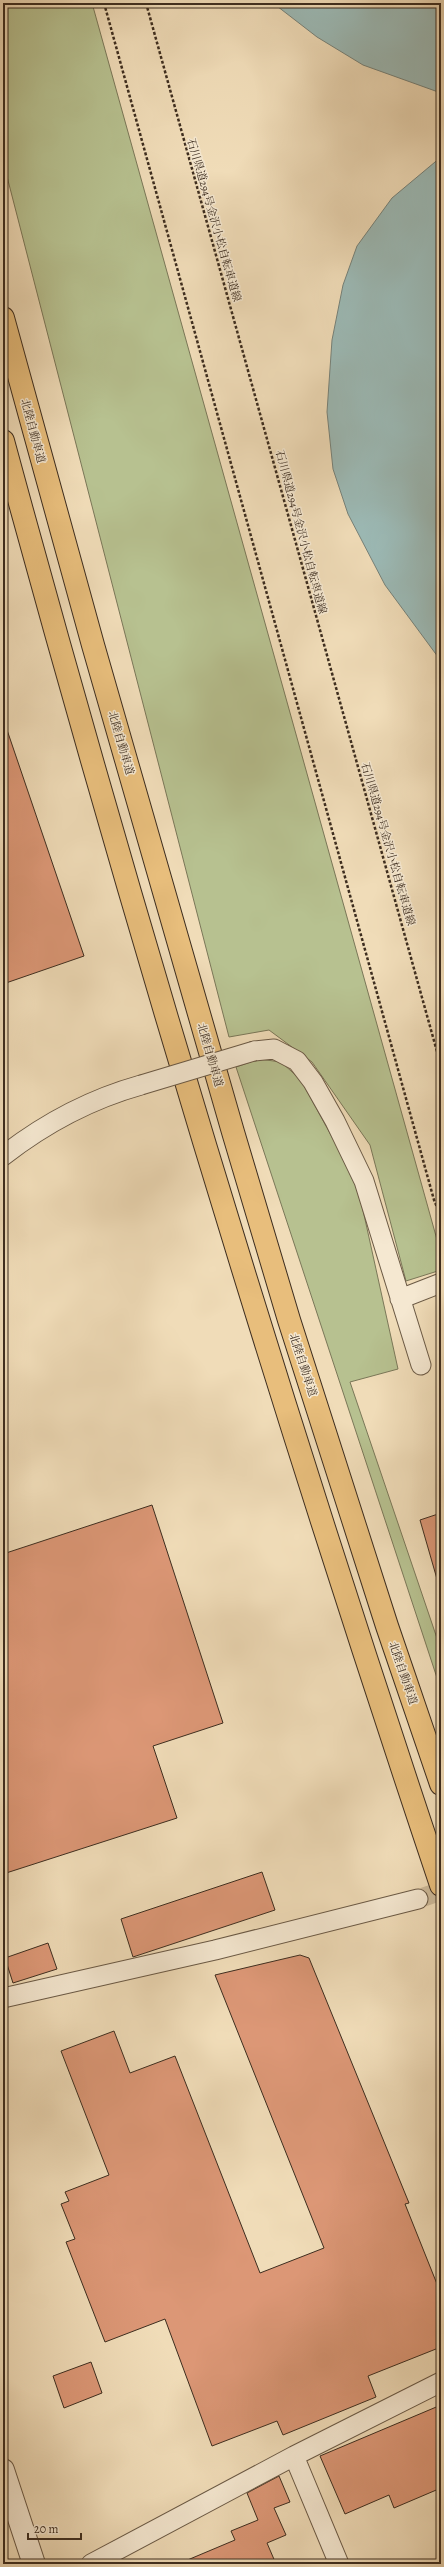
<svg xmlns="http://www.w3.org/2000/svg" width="444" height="2567" font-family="Alegreya,'Noto Serif JP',serif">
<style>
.green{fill:#b7c190;stroke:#7a7758}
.water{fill:#9cbab6;stroke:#76827a}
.building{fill:#dc9776;stroke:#3d2d1f}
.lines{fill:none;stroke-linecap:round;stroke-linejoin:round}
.minor-tunnel{stroke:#ccb999;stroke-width:19;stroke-dasharray:19 10;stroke-linecap:butt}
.minor-casing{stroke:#6a5945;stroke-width:21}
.tertiary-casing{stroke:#6a5945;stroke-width:24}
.motorway-casing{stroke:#3d2d1f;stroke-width:24}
.path{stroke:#3d2d1f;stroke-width:2.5;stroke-dasharray:3 2;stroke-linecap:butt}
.minor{stroke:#f5e8d1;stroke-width:19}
.tertiary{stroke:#f5e8d1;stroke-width:22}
.motorway{stroke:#e8be7c;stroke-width:22}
.minor-bridge-casing{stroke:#6a5945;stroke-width:21;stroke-linecap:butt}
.minor-bridge{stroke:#f5e8d1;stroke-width:19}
.labels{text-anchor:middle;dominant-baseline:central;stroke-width:3;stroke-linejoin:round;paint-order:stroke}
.street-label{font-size:11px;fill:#3d2d1f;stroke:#f5e8d1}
</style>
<rect width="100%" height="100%" fill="#f0dcb8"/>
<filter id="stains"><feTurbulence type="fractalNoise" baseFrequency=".005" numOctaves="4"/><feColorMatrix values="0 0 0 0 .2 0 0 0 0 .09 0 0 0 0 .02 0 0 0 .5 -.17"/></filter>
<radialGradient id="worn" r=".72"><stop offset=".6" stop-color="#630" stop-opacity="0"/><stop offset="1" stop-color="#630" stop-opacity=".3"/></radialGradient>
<path class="green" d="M3,3H92L441,1254V1270L406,1281L370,1145L312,1062L269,1030L229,1037L3,161Z
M259,1059L281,1062L301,1080L357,1183L398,1369L350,1382L441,1650V1690L236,1067Z"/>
<path class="water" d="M273,3H441V93L363,65L317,37Z
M441,157V661L385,585L348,514L333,469L327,412L332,340L343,285L357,246L392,198Z"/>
<path class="building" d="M5,724L84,956L3,984V725Z
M152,1505L223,1723L153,1746L177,1818L3,1874V1554Z
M441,1513V1578L437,1579L420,1520Z
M262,1872L275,1910L133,1957L121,1919Z
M48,1943L57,1969L13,1983L5,1958Z
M300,1955L309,1958L409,2203L405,2204L441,2294V2347L368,2376L376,2397L283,2435L277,2421L212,2446L165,2319L105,2342L66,2242L75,2239L61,2204L69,2201L65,2192L109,2175L61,2051L114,2031L130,2073L175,2056L260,2273L324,2248L215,1975Z
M91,2362L102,2393L64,2408L53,2376Z
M441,2405V2488L394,2508L389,2495L345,2514L320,2456Z
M279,2476L290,2502L274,2508L286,2535L267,2543L276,2564H178L235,2540L231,2531L258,2520L247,2493Z"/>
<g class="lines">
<path class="minor-tunnel" d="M418,1899L441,1891"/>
<defs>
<path id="minor" d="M254,1051L274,1049L297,1061L313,1082L335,1121L364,1181L421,1365
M3,1156C44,1124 91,1099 141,1085
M400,1299L441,1283
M3,1998L215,1950L418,1899
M294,2456L339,2564
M91,2564L294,2456L441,2382"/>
<path id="tertiary" d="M3,2470L34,2564"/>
<path id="motorway" d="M3,318L93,645L233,1132L289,1320L387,1626L441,1784
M3,441C135,927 281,1408 441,1885"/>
</defs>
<use href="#minor" class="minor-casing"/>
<use href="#tertiary" class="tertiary-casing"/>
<use href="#motorway" class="motorway-casing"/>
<path class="path" d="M104,3L434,1200L441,1217
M146,3L441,1066"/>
<use href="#minor" class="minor"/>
<use href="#tertiary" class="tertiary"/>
<use href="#motorway" class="motorway"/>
<defs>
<path id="minor-bridge" d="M141,1085L254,1051"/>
</defs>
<use href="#minor-bridge" class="minor-bridge-casing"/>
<use href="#minor-bridge" class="minor-bridge"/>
</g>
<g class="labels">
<g class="street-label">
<text transform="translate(214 220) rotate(74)">石川県道294号金沢小松自転車道線</text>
<text transform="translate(33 431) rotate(75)">北陸自動車道</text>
<text transform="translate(301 532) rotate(75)">石川県道294号金沢小松自転車道線</text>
<text transform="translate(121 743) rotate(74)">北陸自動車道</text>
<text transform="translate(388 844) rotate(74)">石川県道294号金沢小松自転車道線</text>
<text transform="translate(210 1055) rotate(74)">北陸自動車道</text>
<text transform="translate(303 1365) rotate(72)">北陸自動車道</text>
<text transform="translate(403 1673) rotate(71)">北陸自動車道</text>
</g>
</g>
<rect width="444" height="2567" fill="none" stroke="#f0dcb8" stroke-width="16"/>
<rect x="4" y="4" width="436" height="2559" fill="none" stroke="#3d2d1f" stroke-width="2"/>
<rect x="8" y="8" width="428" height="2551" fill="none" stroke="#3d2d1f"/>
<path d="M28 2533v6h53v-6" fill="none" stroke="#3d2d1f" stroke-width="2"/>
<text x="34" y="2533" font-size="12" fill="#3d2d1f" stroke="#f5e8d1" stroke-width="3" paint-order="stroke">20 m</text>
<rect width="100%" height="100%" filter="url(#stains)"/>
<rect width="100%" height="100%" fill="url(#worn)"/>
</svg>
